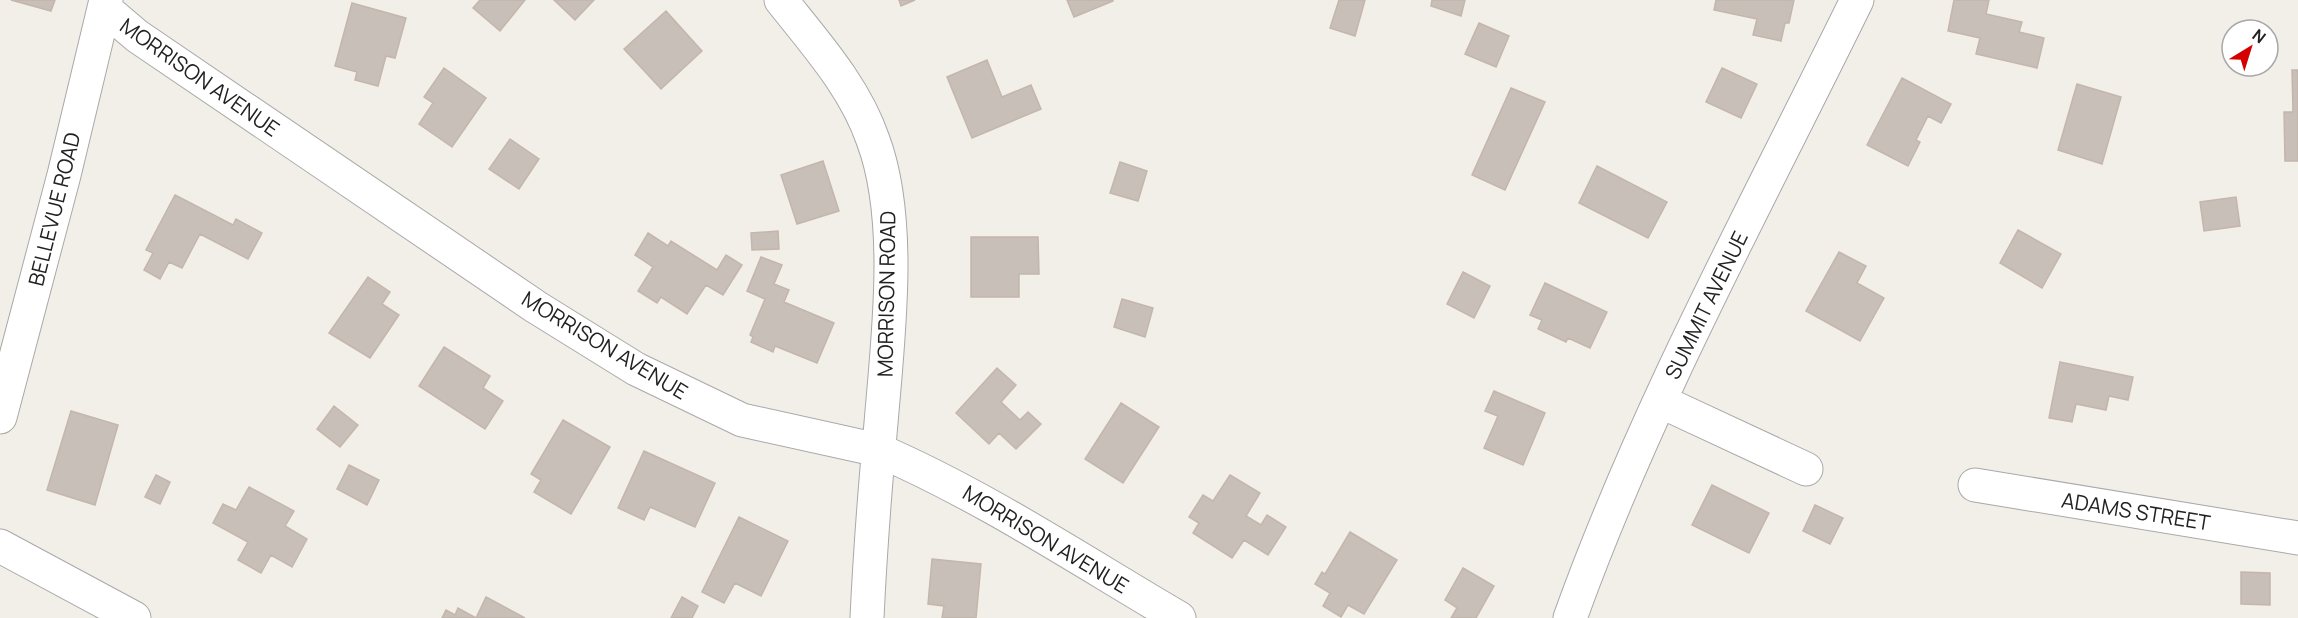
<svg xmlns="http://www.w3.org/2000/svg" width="2298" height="618" font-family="Manrope,sans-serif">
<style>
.building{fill:#c7bfb8;stroke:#c4b6ab;stroke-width:1.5}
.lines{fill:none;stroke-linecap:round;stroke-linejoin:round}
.street-casing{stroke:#a9a9a9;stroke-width:35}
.street{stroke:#fff;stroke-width:33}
.labels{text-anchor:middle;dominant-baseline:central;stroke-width:4.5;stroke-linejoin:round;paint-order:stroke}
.street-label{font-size:21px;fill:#222;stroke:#fff}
</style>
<rect width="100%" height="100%" fill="#f2efe9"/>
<path class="building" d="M11,0H55L51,11Z
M480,0H525L500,31L473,8Z
M554,0H594L575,20Z
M899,0H915L901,6Z
M1067,0H1113V1L1074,17Z
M1339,0H1365L1355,36L1330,28Z
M1432,0H1465L1461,16L1431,6Z
M1716,0H1794L1789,23H1785L1781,41L1753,35L1757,19L1714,10Z
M1954,0H1989L1986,14L2022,22L2019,32L2044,38L2037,68L1976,54L1980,38L1948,31Z
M352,3L406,18L395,58L386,56L378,86L355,80L357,72L335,66Z
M666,11L702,51L661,89L624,49Z
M1479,23L1509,36L1496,67L1465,54Z
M987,60L1002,97L1031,85L1041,109L972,138L947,77Z
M444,68L486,98L452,147L419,124L433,103L424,97Z
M1722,68L1757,84L1741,118L1706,102Z
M2292,70H2298V161H2285L2284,112H2293Z
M1902,78L1951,104L1941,123L1928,116L1916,140L1920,142L1908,166L1867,145Z
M2077,84L2121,97L2102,164L2058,150Z
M1511,88L1545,102L1505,190L1472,175Z
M510,139L539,159L519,189L489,169Z
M823,161L839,211L797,224L781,175Z
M1120,162L1147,171L1138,201L1110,193Z
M1597,166L1667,202L1648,238L1579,203Z
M175,195L233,225L236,219L262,233L248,259L200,234L182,268L169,262L160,279L144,270L153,253L146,250Z
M2236,197L2240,226L2204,231L2200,202Z
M2018,230L2061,254L2042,288L2000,263Z
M778,231L779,249L752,250L751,233Z
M648,233L668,246L671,241L717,270L726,255L742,265L723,295L706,285L687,314L661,297L657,303L638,291L653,267L635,255Z
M971,237H1038L1039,274H1019V297H971Z
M1839,252L1866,266L1857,283L1884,298L1860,341L1806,311Z
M761,257L782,265L774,284L789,290L784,302L834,323L817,363L775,346L773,352L751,342L753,337L750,335L765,299L747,291Z
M1463,272L1490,286L1474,318L1447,304Z
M368,277L390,292L382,304L399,315L370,358L329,333Z
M1545,283L1607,312L1590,348L1568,338L1566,342L1538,329L1542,320L1530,315Z
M1122,299L1153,308L1145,337L1114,327Z
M444,347L490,376L483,388L503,401L485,429L419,386Z
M2060,362L2133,377L2128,400L2109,396L2106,410L2076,404L2072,422L2049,418Z
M997,368L1016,385L1001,402L1020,420L1028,412L1041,424L1016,449L999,433L989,444L956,413Z
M1494,391L1545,413L1523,465L1484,448L1498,416L1485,411Z
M1121,403L1159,427L1123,483L1085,459Z
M334,406L358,425L340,447L317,429Z
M71,411L118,425L95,505L47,490Z
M563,420L610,447L571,514L534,492L541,480L531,474Z
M644,451L715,483L695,527L650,507L644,520L618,508Z
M349,465L379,480L367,505L337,489Z
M156,475L170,482L160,504L145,497Z
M1230,475L1260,493L1246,516L1261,525L1267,515L1286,527L1268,555L1244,540L1232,558L1193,533L1199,523L1189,517L1203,495L1213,501Z
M1712,485L1769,513L1749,553L1692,525Z
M249,487L294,511L285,526L307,539L292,567L271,555L261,573L238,560L248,542L213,523L223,504L236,510Z
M1815,505L1843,518L1830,544L1803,531Z
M739,517L788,541L761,596L735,583L724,603L702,592Z
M1350,532L1397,560L1364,614L1348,605L1341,617L1323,606L1330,593L1315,584L1322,572L1325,574Z
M932,559L981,564L976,618H942L944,606L928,604Z
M1463,568L1494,586L1476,618H1451L1457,608L1445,600Z
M2241,572L2270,573V605L2241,604Z
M486,597L525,618H442L446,610L455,615L458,608L476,618Z
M682,597L698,606L692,618H671Z"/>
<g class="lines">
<defs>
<path id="street" d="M781,0C815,43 855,87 873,140C903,220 888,338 881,423C875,488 870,553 867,618
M104,8L137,36L536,307L636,369L742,420L878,450C984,496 1080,560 1179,618
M1660,401L1806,469
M0,417L64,175L106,0
M1975,485L2298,538
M0,546L134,618
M1570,618C1647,404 1757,204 1857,0"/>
</defs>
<use href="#street" class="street-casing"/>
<use href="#street" class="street"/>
</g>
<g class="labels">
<g class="street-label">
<text transform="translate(200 77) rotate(35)">MORRISON AVENUE</text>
<text transform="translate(54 209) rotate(-76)">BELLEVUE ROAD</text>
<text transform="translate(886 294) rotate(-89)">MORRISON ROAD</text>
<text transform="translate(1706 305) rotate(-64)">SUMMIT AVENUE</text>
<text transform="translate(605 345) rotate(31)">MORRISON AVENUE</text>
<text transform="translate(2136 511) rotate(9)">ADAMS STREET</text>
<text transform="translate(1046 539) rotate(31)">MORRISON AVENUE</text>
</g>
</g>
<g transform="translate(2250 48) rotate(38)"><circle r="28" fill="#ffffff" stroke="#a7a7a7" stroke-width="1.5"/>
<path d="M0-4.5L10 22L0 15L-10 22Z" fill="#d40000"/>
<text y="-9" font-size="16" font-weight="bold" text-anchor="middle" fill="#222222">N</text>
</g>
</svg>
